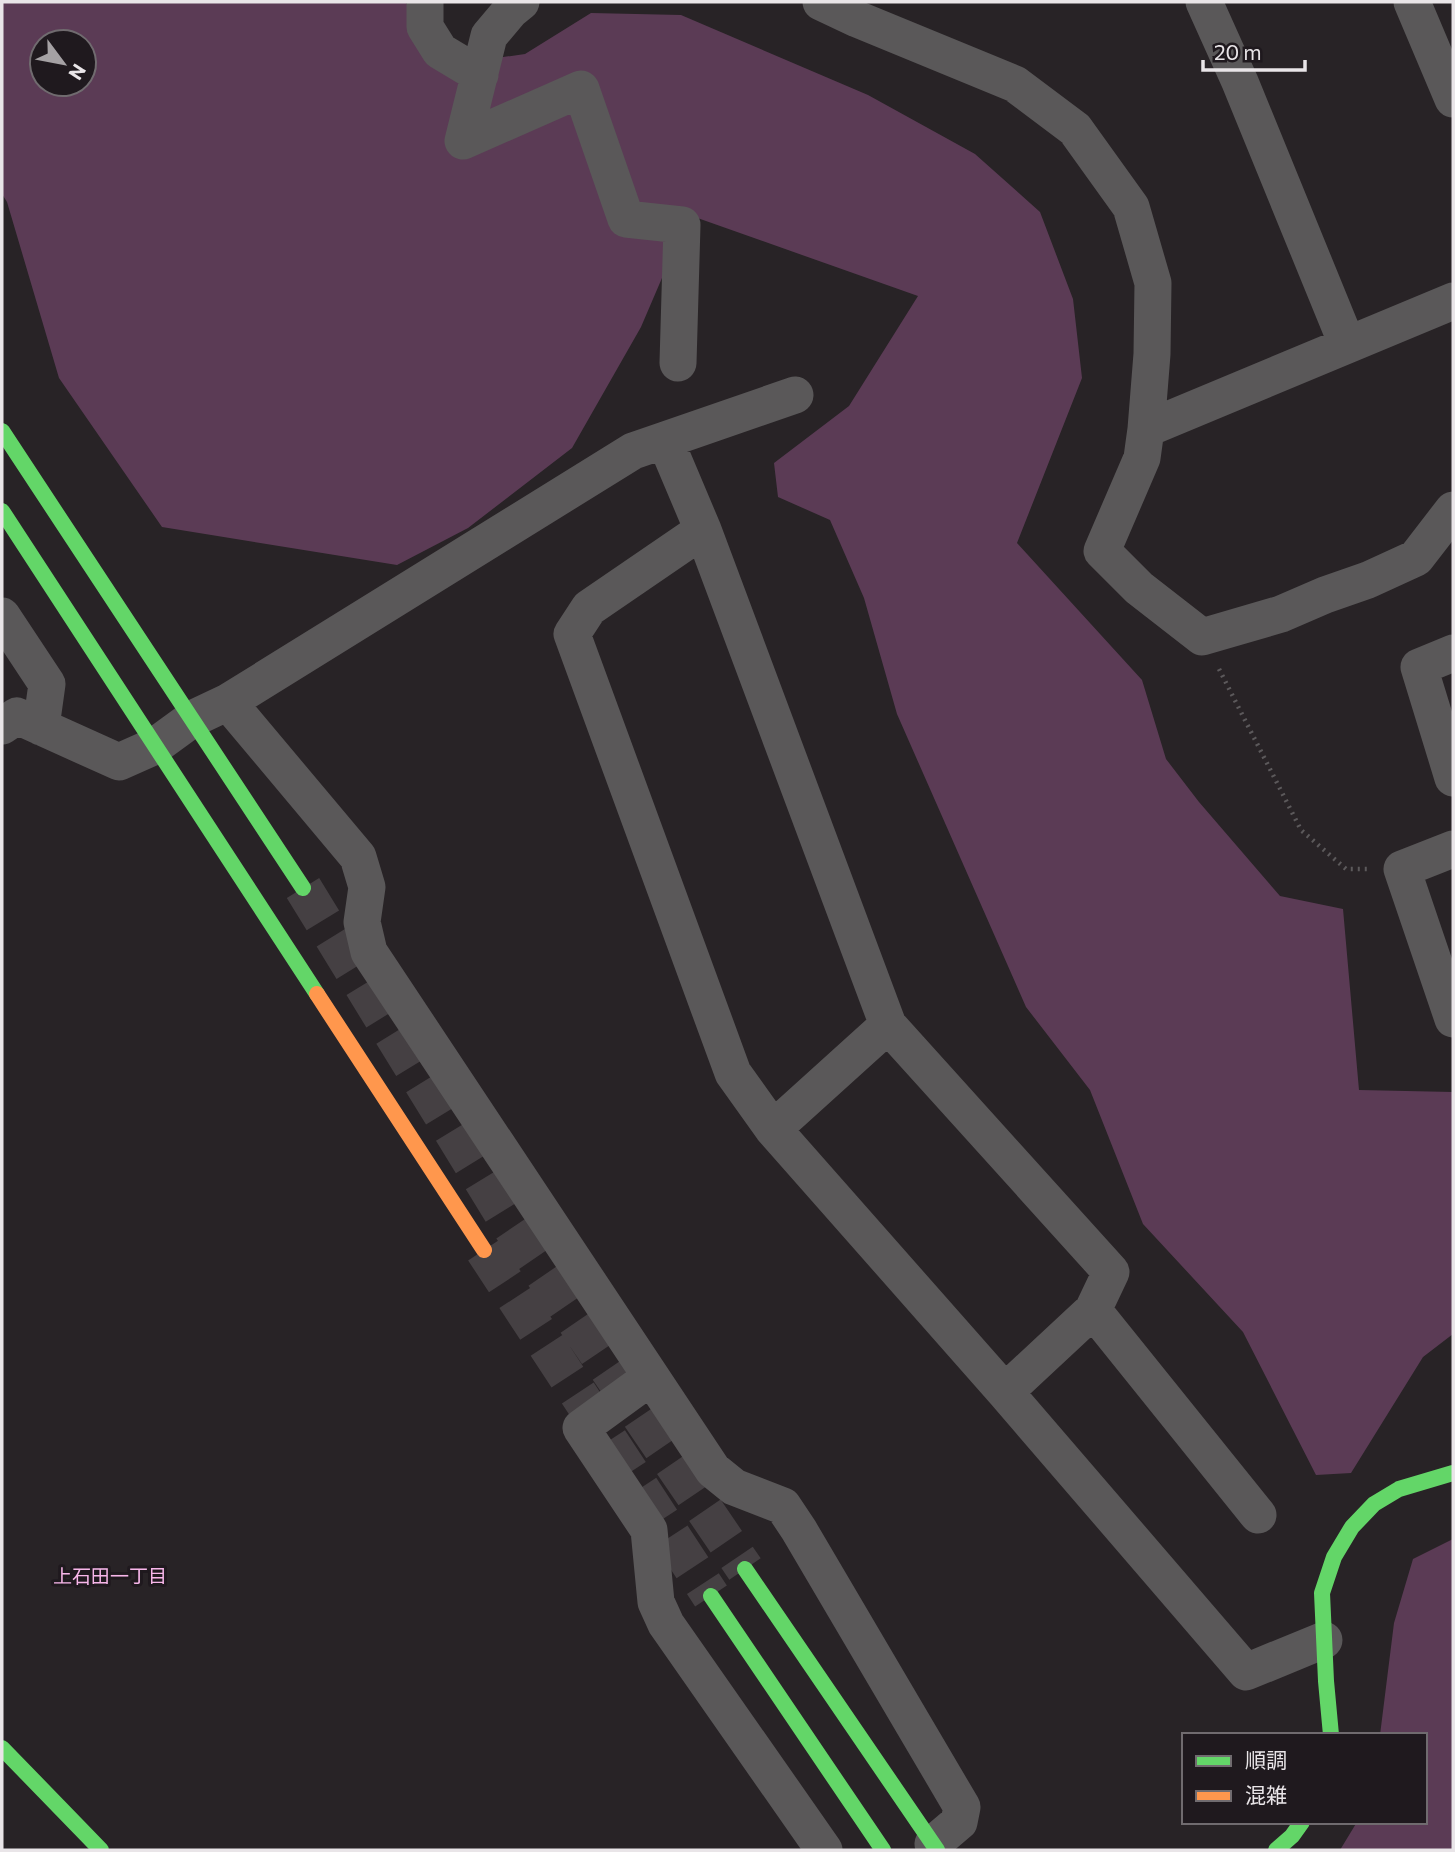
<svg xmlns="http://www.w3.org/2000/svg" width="1455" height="1852" font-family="Commissioner,'Noto Sans JP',sans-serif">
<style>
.green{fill:#5b3b55;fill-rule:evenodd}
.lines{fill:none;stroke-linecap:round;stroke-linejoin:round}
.secondary-tunnel{stroke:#454043;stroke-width:38;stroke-dasharray:38 19;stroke-linecap:butt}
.path{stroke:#5c595b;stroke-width:4.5;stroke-dasharray:2 5;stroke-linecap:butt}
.street{stroke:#5a5859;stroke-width:37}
.fast{stroke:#63d668;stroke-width:16}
.slow{stroke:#ff974d;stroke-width:16}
.labels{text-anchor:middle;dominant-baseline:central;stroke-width:6;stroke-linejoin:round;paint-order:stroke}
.neighbourhood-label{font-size:19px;fill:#f7b6e9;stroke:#1f191e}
</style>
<rect width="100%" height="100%" fill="#282326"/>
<path class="green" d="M2,2H405L429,31L461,63L525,54L591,13L681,15L868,95L975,154L1040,212L1073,299L1082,378L1017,543L1142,680L1166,759L1199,802L1280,896L1343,909L1359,1090L1453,1092V1334L1423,1357L1351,1473L1316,1475L1243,1332L1143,1224L1090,1090L1026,1007L897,714L864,598L830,520L778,497L774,463L849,406L918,296L689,215L641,327L572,448L468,528L397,565L162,527L59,378L7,202L2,194ZM42,42H84V84H42Z
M1453,1539V1850H1340L1357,1822H1425V1735H1380L1394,1623L1413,1559Z"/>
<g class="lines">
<path class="secondary-tunnel" d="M303,888L510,1225L745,1569
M484,1250L711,1596"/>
<path class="path" d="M1219,669L1301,830L1346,869H1370"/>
<path class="street" d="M425,2V27L440,51L480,75
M521,2L510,11L489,36L463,141L581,89L626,219L682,225L678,363
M821,2L857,19L1015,84L1075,129L1131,207L1153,283L1152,354L1146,429L1142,458L1102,551L1139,588L1202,637L1281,614L1325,595L1368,580L1416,558L1453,510
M1204,2L1240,82L1347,344
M1412,2L1453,99
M795,395L665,440L703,530L888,1025
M1146,429L1453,301
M703,530L589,608L572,634L733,1073L773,1129L1005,1392L1246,1672L1324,1640
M2,616L47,684L41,727
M1453,653L1419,667L1453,778
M228,702L633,451L665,440
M2,726L17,716L119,762L155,746L192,719L228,702L358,857L367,887L362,922L369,952L713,1470L734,1487L783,1506L799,1530L962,1807L959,1822L933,1844
M1453,849L1402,869L1453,1019
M773,1129L888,1025L1111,1272L1093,1310
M651,1377L581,1428L649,1530L656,1602L666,1624L824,1850
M1005,1392L1093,1310L1258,1515"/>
<path class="fast" d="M2,431L303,888
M2,511L317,994
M745,1569L937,1850
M711,1596L883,1850
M1331,1735L1326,1681L1322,1593L1334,1557L1352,1527L1374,1504L1399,1489L1453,1473
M2,1748L101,1850
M1276,1850L1292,1836L1302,1822"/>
<path class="slow" d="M317,994L484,1250"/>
</g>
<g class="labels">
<g class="neighbourhood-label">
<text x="110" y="1575">上石田一丁目</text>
</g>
</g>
<rect width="1455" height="1852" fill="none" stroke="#e9e5e8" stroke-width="7"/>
<rect x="1182" y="1733" width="245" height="91" fill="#1f191e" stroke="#706b6f" stroke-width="2"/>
<rect x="1196" y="1756" width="35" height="10" fill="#63d668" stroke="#706b6f" stroke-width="2"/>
<text x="1245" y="1768" font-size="21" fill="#e9e5e8">順調</text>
<rect x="1196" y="1791" width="35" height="10" fill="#ff974d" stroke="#706b6f" stroke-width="2"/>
<text x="1245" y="1803" font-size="21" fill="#e9e5e8">混雑</text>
<g transform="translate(63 63) rotate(122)"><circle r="33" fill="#1f191e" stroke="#706b6f" stroke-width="2"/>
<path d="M0-5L12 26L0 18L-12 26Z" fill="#a5a1a4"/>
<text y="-10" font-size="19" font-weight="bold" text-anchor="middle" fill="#e9e5e8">N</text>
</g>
<path d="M1203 60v10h102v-10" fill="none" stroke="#e9e5e8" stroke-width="3.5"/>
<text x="1214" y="60" font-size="21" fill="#e9e5e8" stroke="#1f191e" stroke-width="5" paint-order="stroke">20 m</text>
</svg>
